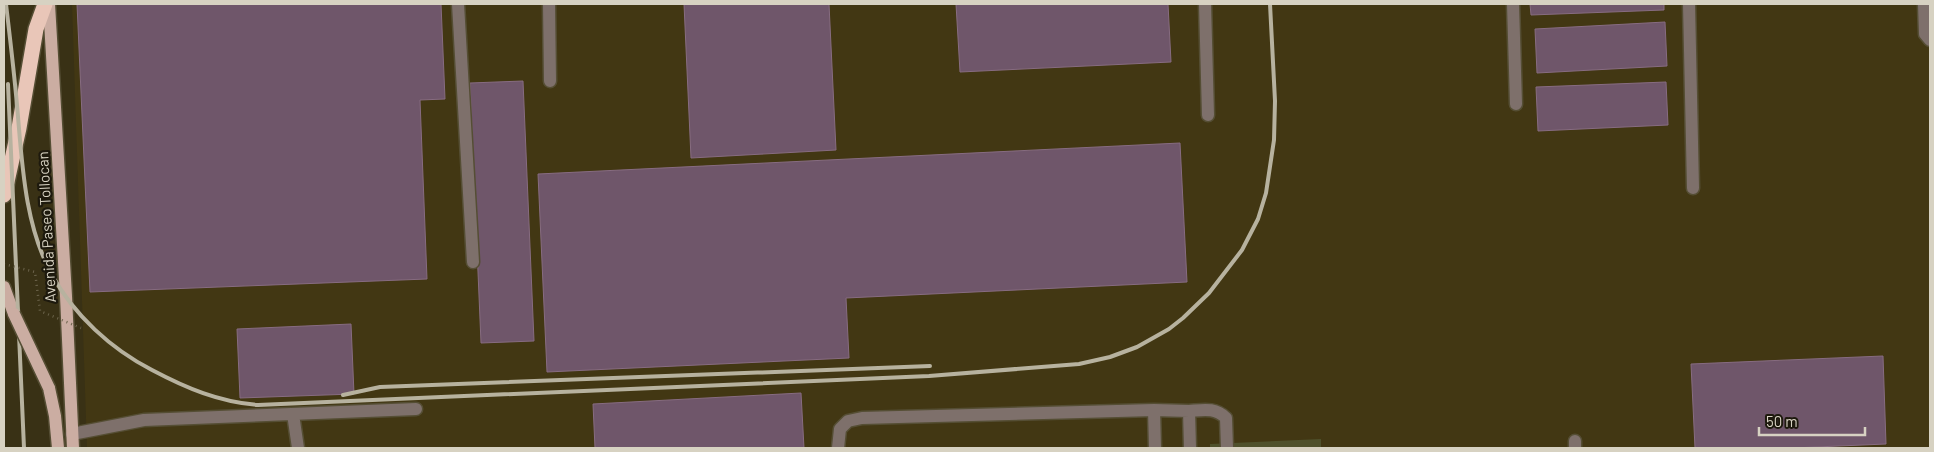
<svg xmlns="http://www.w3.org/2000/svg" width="1934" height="452" font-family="Barlow,sans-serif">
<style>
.built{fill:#423713}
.green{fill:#4f512c}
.building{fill:#6f566a;stroke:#876c81}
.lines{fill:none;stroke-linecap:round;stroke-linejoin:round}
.minor-casing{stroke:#554e34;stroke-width:15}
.major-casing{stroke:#554e34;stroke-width:15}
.highway-casing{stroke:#554e34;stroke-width:18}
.minor{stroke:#7e706b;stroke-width:12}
.major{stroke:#cbada2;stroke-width:12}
.highway{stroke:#e9c6b8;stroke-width:15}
.rail{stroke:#b7b29f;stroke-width:4}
.major-bridge-casing{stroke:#554e34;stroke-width:15;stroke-linecap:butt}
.path-bridge{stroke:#6c644c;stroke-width:2.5;stroke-dasharray:1 4;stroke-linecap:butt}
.major-bridge{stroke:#cbada2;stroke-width:12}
.labels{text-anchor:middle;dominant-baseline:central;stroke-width:4.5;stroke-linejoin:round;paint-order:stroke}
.street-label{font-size:15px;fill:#d7d2c2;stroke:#1d190d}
</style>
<rect width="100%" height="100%" fill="#393115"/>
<path class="built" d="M72,4H1930V448H87Z"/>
<path class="green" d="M1321,439V448H1210V444Z"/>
<path class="building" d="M77,4H441L445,99L420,100L427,279L90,292Z
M684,4H829L836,150L691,158Z
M956,4H1168L1171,62L960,72Z
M1530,4H1664V10L1531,15Z
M1665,22L1667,66L1537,73L1535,29Z
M523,81L534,341L481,343L470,83Z
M1666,82L1668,125L1538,131L1536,87Z
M1180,143L1187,282L846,298L849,358L547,372L538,174Z
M351,324L354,394L240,398L237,329Z
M1883,356L1886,444L1792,448H1695L1691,364Z
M801,393L804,448H595L593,404Z"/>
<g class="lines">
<defs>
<path id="minor" d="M458,4L473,262
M549,4L550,81
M1205,4L1208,115
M1513,4L1516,104
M1689,4L1693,188
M1924,4L1925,34L1930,40
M1154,410L1155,448
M1189,411C1203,410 1215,407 1226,418L1227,448
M293,414L298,448
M72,434L144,420L416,409
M1575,441V448
M838,448L840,429L848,421L862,418L1154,410L1189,411L1190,448"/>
<path id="major" d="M49,4L66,296L73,448
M4,287L14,314
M49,388L55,416L58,448"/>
<path id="highway" d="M4,195L19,128L36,29L45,4"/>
</defs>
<use href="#minor" class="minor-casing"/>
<use href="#major" class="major-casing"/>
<use href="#highway" class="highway-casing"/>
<use href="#minor" class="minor"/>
<use href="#major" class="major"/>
<use href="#highway" class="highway"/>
<path class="rail" d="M6,4C10,38 14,71 17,105C22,161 24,224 52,275C74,315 111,349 152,370C186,388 219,402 258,405L929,376L1079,364L1110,357L1137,347L1169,329L1183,318L1209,293L1242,250L1258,219L1266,193L1274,140L1275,101L1270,4
M8,84L24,448
M343,395L380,387L930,366"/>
<defs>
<path id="major-bridge" d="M14,314L49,388"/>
</defs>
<use href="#major-bridge" class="major-bridge-casing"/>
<path class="path-bridge" d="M4,264L35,272L40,311L81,328"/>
<use href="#major-bridge" class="major-bridge"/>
</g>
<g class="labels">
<g class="street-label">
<text transform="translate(46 227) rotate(-93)">Avenida Paseo Tollocan</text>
</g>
</g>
<rect width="1934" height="452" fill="none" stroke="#d7d2c2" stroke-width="10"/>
<path d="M1759 427v8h106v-8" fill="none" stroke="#d7d2c2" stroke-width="2.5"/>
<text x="1766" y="427" font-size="15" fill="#d7d2c2" stroke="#1d190d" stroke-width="4" paint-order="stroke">50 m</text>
</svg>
